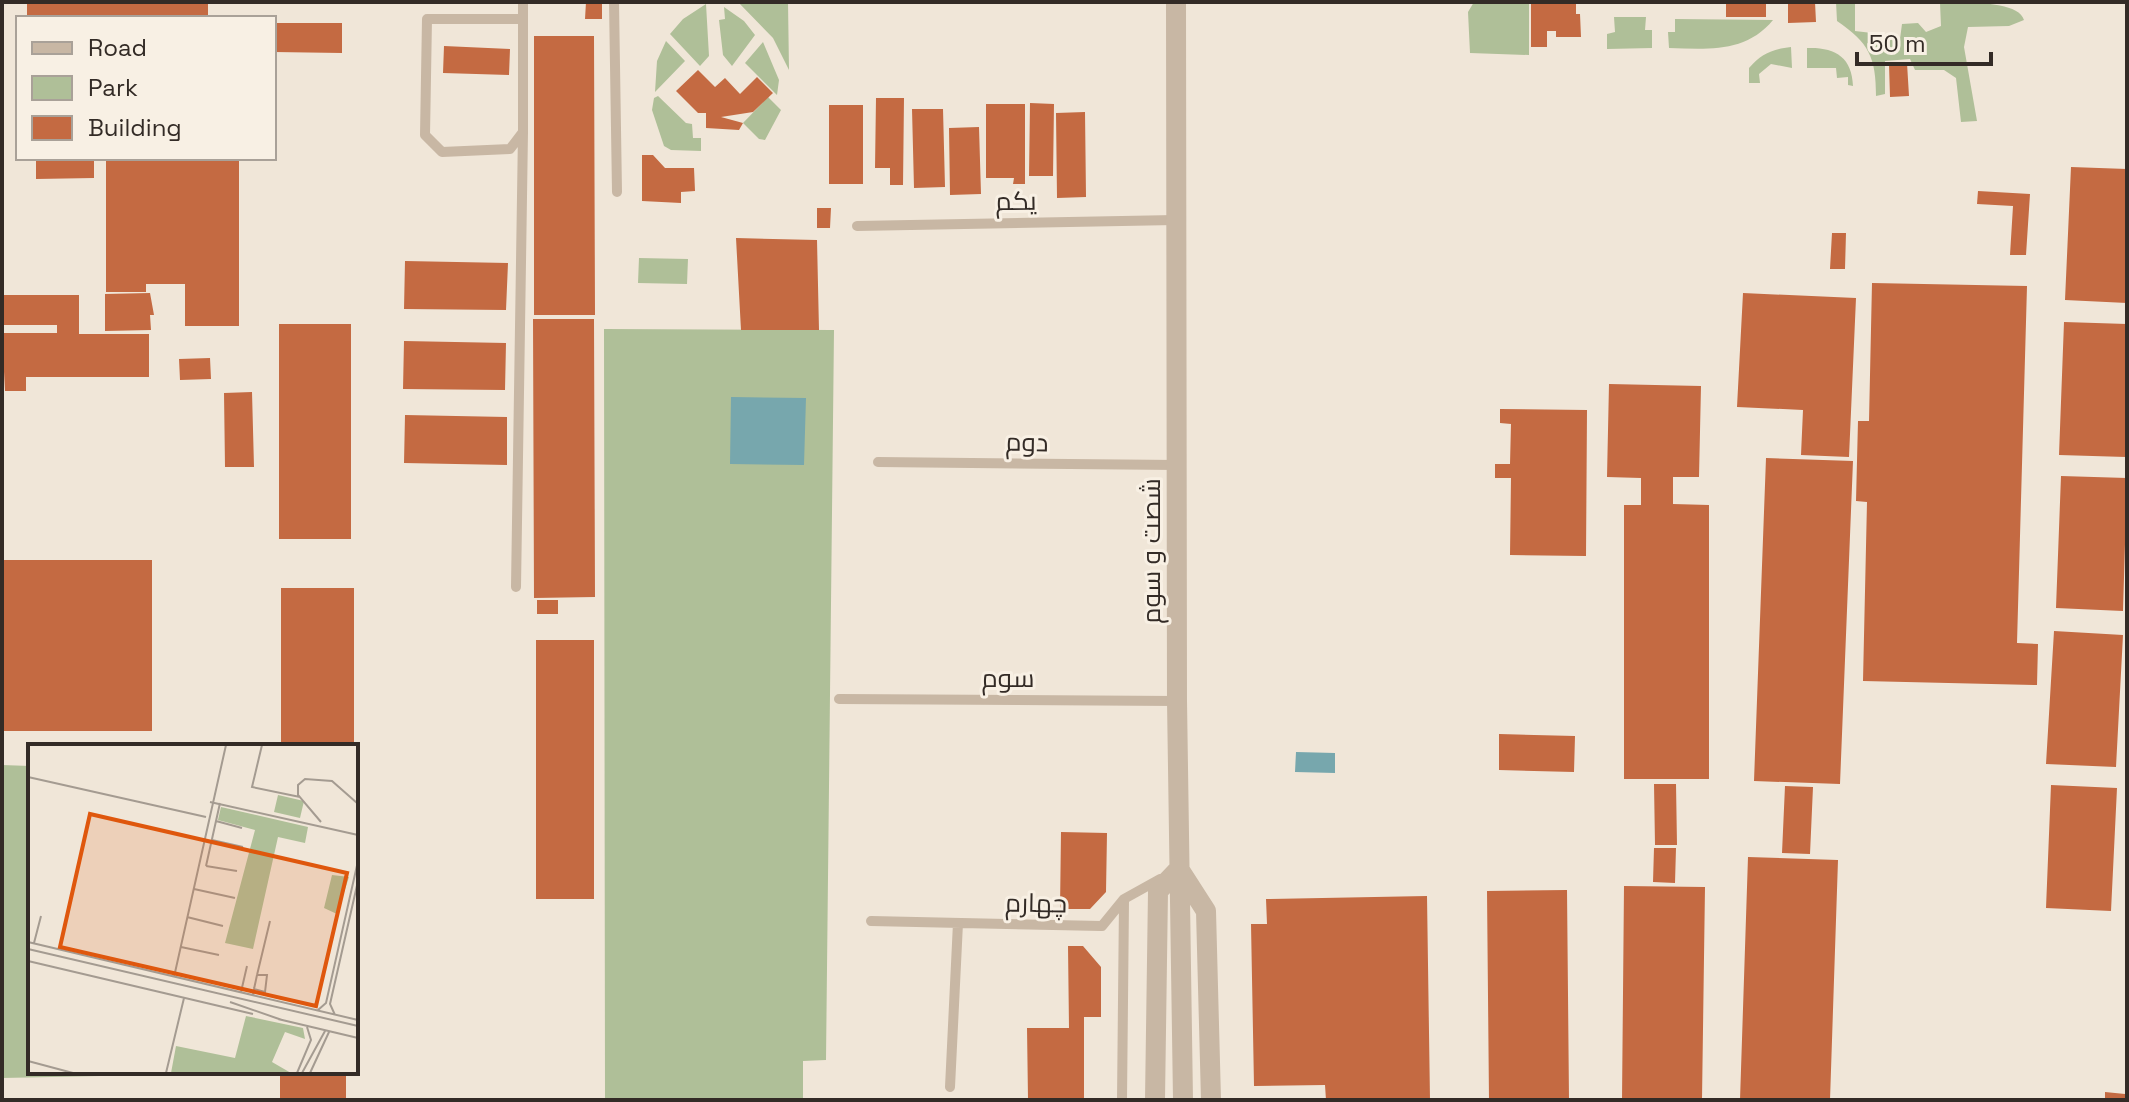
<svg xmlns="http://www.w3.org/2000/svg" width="2129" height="1102" font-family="'Space Grotesk',Cairo,sans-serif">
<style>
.green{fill:#afbf98}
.water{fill:#77a7ad}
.building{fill:#c46a42}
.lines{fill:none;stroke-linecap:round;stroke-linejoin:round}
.service{stroke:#c8b7a4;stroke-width:10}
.tertiary{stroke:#c8b7a4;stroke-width:20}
.labels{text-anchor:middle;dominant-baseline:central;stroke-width:6;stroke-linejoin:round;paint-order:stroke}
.street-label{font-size:26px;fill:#332b26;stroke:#f8f0e4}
.inset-road{fill:none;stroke:#a49b91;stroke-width:2}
.view{fill:#df570d;fill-opacity:0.15;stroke:#df570d;stroke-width:4}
.inset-edge{fill:none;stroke:#332b26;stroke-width:4}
</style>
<rect width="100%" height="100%" fill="#f0e6d8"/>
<path class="green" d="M738,2H788L789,70L773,38Z
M1474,2H1529V55L1470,53L1468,12Z
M1836,2H1855V31L1872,33L1876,40L1900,39L1902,24L1918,23L1926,32L1941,26L1940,3C1963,3 2018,0 2024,20L2009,26L1968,27L1964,47L1977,121L1961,122L1956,78L1944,70H1915L1910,59L1885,61V94L1876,96C1876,57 1869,43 1837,21Z
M706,4L709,56L700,66L670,34L683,19Z
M724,7L744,21L755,35L732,66L723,55L719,20L725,19Z
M1614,17H1646L1645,30H1652V48L1607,49V34L1615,32Z
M1675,19L1773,20C1746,53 1708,49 1669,48L1668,32H1675Z
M666,41L685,61L655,92L657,61Z
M763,42L779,80L777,95L745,63Z
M1791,47L1792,68L1771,64L1759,74L1760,83H1749V68C1761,54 1772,49 1791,47Z
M1807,48C1835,47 1852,57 1853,86L1848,85V77L1837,78L1836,68H1807Z
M658,96L686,123L692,124L693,138H701V151L671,150L664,146L652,110L654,98Z
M768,97L781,110L765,140L759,139L743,123Z
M639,258L688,259L687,284L638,283Z
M604,329L834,330L826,1060L803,1061V1100H605Z
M2,765L30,766V1072H104L101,1076L2,1078Z"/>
<path class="water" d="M731,397L806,398L804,465L730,464Z
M1296,752L1335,753V773L1295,772Z"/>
<path class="building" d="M27,2H208V18H27Z
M586,2H602V19H585Z
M1531,2H1576V14H1580L1581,37H1556V31H1547V47H1531Z
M1815,2L1816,22L1788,23V3Z
M1726,3H1766V17H1726Z
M274,23H342V53L274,52Z
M534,36H594L595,315H534Z
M444,46L510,49L509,75L443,73Z
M1907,63L1909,96L1890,97L1889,64Z
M698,70L715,87L725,78L740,94L757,77L773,93L753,112L721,117L743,123L739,130L706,128V113H698L676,91Z
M876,98H904L903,185H890V168H875Z
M1030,103L1054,104L1053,176H1029Z
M986,104H1025V184H1013L1014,178H986Z
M829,105H863V184H829Z
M912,109H943L945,187L914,188Z
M1085,112L1086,197L1057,198L1056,113Z
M979,127L981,194L950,195L949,128Z
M642,155H653L665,168H694L695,191L681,192V203L642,201Z
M36,158H94V178L36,179Z
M106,158H239V326H185V284H146V292H106Z
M2071,167L2127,169V303L2065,300Z
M1978,191L2030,194L2026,255H2010L2013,206L1977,204Z
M817,208H831L830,228H817Z
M1832,233H1846L1845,269H1830Z
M736,238L817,240L819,330H741Z
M405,261L508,263L506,310L404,309Z
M1872,283L2027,286L2017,643L2038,644L2037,685L1863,681L1867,502L1856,501L1858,421H1869Z
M150,293L154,315H150L151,330L105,331V294Z
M1743,293L1856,298L1849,457L1801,455L1803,410L1737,407Z
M2,295H79V334H149V377H26V391H5L2,333H57V325H2Z
M533,319H594L595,597L534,598Z
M2064,322L2127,324L2126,457L2059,455Z
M279,324H351V539H279Z
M404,341L506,343L505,390L403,389Z
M210,358L211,379L180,380L179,359Z
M1609,384L1701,386L1699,477H1673V504L1709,505V779H1624V505H1641V478L1607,477Z
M252,392L254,467H225L224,393Z
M1500,409L1587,410L1586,556L1510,555L1511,478H1495V464H1510L1511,424L1500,423Z
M405,415L507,417V465L404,463Z
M1766,458L1853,461L1840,784L1754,781Z
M2061,476L2127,478L2123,611L2056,608Z
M2,560H152V731H2Z
M281,588H354V746H281Z
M537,600H558V614H537Z
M2054,631L2123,635L2116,767L2046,764Z
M536,640H594V899H536Z
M1499,734L1575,736L1574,772L1499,770Z
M1654,784H1676L1677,845H1655Z
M2051,785L2117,788L2111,911L2046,908Z
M1785,786L1813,787L1810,854L1782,853Z
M1061,832L1107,833L1106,892L1090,909H1060Z
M1654,848H1676L1675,883L1653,882Z
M1748,857L1838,860L1830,1100H1740Z
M1624,886L1705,887L1702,1100H1622Z
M1567,890L1569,1100H1489L1487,891Z
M1427,896L1430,1100H1326L1325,1085L1254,1086L1251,924H1267L1266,899Z
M1068,946H1083L1101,967V1017H1084V1099H1028L1027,1028H1069Z
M280,1072H346V1100H280Z
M2105,1092L2125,1094V1100H2105Z"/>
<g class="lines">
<path class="service" d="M614,2L617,192
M522,19H427L425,135L442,152L510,149L523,132V2
M857,226L1175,220
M878,462L1177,465
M516,587L523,132
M839,699L1177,701
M871,921L1102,926L1124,899L1160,879
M950,1087L958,923
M1122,1100L1124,901"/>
<path class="tertiary" d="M1176,2L1177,701L1183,1100
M1155,1100L1158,891L1179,869L1206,911L1211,1100"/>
</g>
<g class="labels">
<g class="street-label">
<text transform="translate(1016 201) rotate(-1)">یکم</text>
<text transform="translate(1027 442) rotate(1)">دوم</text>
<text transform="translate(1151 551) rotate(-90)">شصت و سوم</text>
<text x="1008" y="678">سوم</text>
<text transform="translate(1036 903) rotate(1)">چهارم</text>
</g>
</g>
<g transform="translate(28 744)">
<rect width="330" height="330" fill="#f0e6d8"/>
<path d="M250,51L276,57L272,74L246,68ZM193,63L280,83L277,99L250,93L225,205L197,199L227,86L190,76ZM304,131L321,133L309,170L296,164ZM218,272L275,284L277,295L257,288L244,318L263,329H143L148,302L207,314Z" fill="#afbf98"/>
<path class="inset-road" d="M234,1L224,43L272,53M0,33L178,73M182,58L330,91M188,77L214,84M293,78L270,51V41L277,35L304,37L329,59M184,96L215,103M178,122L192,59M178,122L209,127M166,145L207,154M159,173L195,182M0,198L330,276M6,199L13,172M153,203L191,211M0,205L330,282M0,217L225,270M229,231L242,177M146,233L198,1M213,248L219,222M225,250L226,245L237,248L239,231H229L226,245M202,258L254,276M290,266L298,259L330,117M307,271L302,260L330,137M250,275L330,294M0,317L45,329M138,329L156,254M269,329L283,296L279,283M274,329L297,287M282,329L301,288"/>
<path class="view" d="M62,70L319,129L288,262L32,203Z"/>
<rect width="330" height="330" class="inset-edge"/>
</g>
<rect width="2129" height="1102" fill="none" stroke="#332b26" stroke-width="8"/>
<rect x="16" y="16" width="260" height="144" fill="#f8f0e4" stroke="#a9a198" stroke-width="2"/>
<rect x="32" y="42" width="40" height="12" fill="#c8b7a4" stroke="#a9a198" stroke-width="2"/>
<text x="88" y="56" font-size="24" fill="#332b26">Road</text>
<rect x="32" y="76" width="40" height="24" fill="#afbf98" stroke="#a9a198" stroke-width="2"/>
<text x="88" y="96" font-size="24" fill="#332b26">Park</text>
<rect x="32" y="116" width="40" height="24" fill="#c46a42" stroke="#a9a198" stroke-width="2"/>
<text x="88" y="136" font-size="24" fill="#332b26">Building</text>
<path d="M1857 52v12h134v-12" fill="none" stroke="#332b26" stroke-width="4"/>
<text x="1869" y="52" font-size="24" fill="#332b26" stroke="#f8f0e4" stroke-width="6" paint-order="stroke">50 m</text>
</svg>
